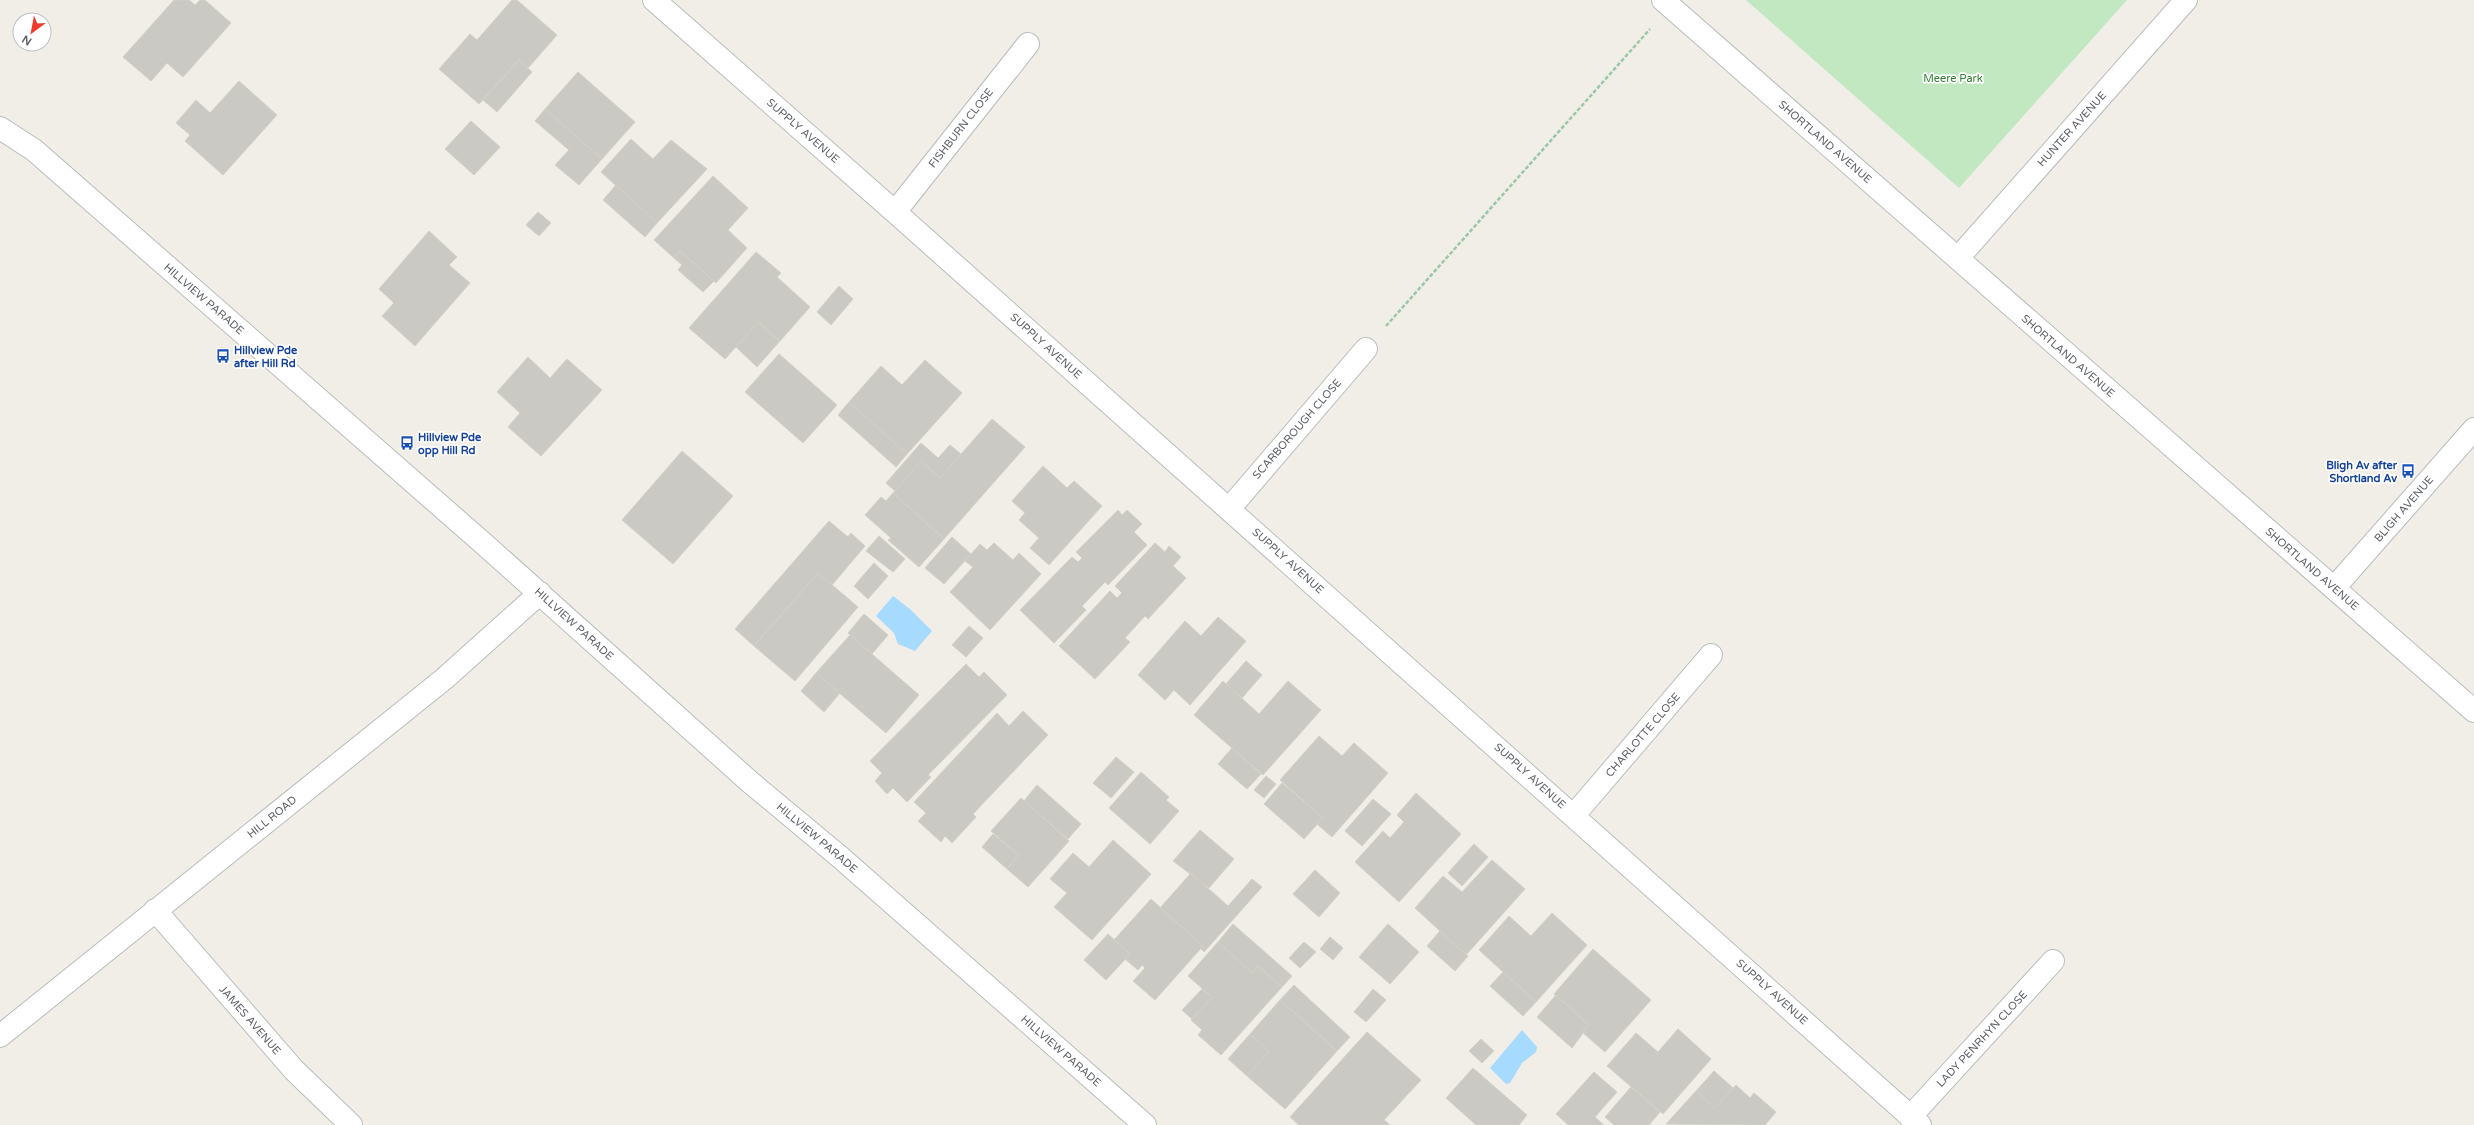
<svg xmlns="http://www.w3.org/2000/svg" width="2474" height="1125" font-family="'Varela Round',sans-serif">
<style>
.green{fill:#c2e8c2}
.water{fill:#a7daff}
.building{fill:#cbc9c3;stroke:#d5d0c4}
.lines{fill:none;stroke-linecap:round;stroke-linejoin:round}
.minor-casing{stroke:#b8bcc0;stroke-width:24}
.path{stroke:#99c8a6;stroke-width:2.5;stroke-dasharray:4 2;stroke-linecap:butt}
.minor{stroke:#fff;stroke-width:22}
.labels{text-anchor:middle;dominant-baseline:central;stroke-width:3.5;stroke-linejoin:round;paint-order:stroke}
.park-label{font-size:11px;fill:#318234;stroke:#fff}
.street-label{font-size:11px;fill:#5d6267;stroke:#fff}
.transit-label{font-size:11px;font-weight:bold;fill:#164399;stroke:#fff;text-anchor:start}
</style>
<rect width="100%" height="100%" fill="#f0eee6"/>
<path class="green" d="M1746,0H2127L1959,188Z"/>
<path class="water" d="M893,596L911,610L932,631L915,651L898,644L894,633L876,616Z
M1522,1030L1537,1047L1536,1052L1522,1063L1510,1083L1506,1084L1490,1068Z"/>
<path class="building" d="M174,0H189L195,5L200,0H205L231,23L183,77L167,63L151,81L123,57Z
M512,0H517L557,35L528,68L519,60L479,104L439,69L470,34L477,40Z
M519,60L532,72L497,112L483,100Z
M578,72L635,122L602,159L545,109Z
M239,81L277,115L223,175L185,141L190,135L176,123L196,100L210,113Z
M545,109L602,159L579,185L555,165L569,150L535,121Z
M471,121L500,147L474,175L445,149Z
M631,139L653,159L671,140L707,169L657,223L601,172Z
M713,176L748,208L728,230L747,248L716,283L680,251L674,258L654,240Z
M616,185L657,223L645,237L603,200Z
M538,212L551,223L539,236L526,225Z
M429,231L457,257L449,265L470,283L415,346L382,316L394,303L379,289Z
M680,251L714,281L703,292L678,270L682,265L674,258Z
M756,252L781,273L777,277L810,307L780,341L758,322L725,359L689,328Z
M839,286L853,299L831,325L817,312Z
M758,322L780,341L757,367L736,347Z
M779,354L837,405L803,443L745,392Z
M528,357L550,378L567,359L602,390L541,456L508,427L520,413L497,392Z
M925,360L962,393L907,454L849,402L881,366L902,385Z
M849,402L907,454L896,467L838,415Z
M992,419L1025,447L944,539L893,493L921,461L940,478Z
M921,443L938,458L950,445L961,454L940,478L921,461L895,491L886,483Z
M682,451L733,496L673,564L622,520Z
M1043,466L1067,488L1074,481L1102,506L1049,565L1030,548L1039,538L1019,520L1025,513L1012,501Z
M893,493L944,539L919,567L888,540L891,538L865,515L881,497L886,501Z
M1118,510L1122,515L1127,510L1142,524L1134,532L1147,545L1108,585L1105,582L1082,606L1086,610L1054,643L1020,610L1072,557L1078,562L1082,558L1076,552Z
M829,521L848,537L851,533L865,546L832,585L818,573L754,646L735,629Z
M879,536L905,559L893,572L866,551Z
M952,537L971,554L944,584L925,568Z
M994,543L1013,560L1019,553L1041,574L990,630L950,592L973,567L965,561L971,554L980,544L987,550Z
M1155,543L1165,552L1169,546L1181,557L1173,566L1186,578L1148,619L1145,616L1125,638L1130,642L1095,679L1059,646L1110,591L1117,598L1122,593L1115,586Z
M874,563L888,576L868,599L854,586Z
M818,573L858,607L795,681L754,646Z
M864,614L888,635L872,654L848,633Z
M1218,617L1246,641L1190,705L1174,690L1165,700L1138,675L1185,621L1201,636Z
M969,626L983,638L966,657L952,645Z
M850,635L919,695L886,733L816,673Z
M1246,661L1262,675L1242,698L1226,684Z
M966,664L979,677L984,672L1007,695L928,775L931,777L907,802L893,788L887,794L875,781L882,773L870,761Z
M816,673L840,693L824,712L801,691Z
M1223,681L1259,714L1288,681L1321,710L1263,775L1194,715Z
M1023,711L1048,735L973,814L976,817L952,843L945,836L941,842L918,821L926,813L914,802L997,713L1009,726Z
M1319,736L1342,756L1354,743L1388,773L1332,837L1317,824L1323,818L1280,780Z
M1232,748L1261,774L1247,789L1218,764Z
M1116,757L1134,772L1111,798L1093,783Z
M1141,772L1169,797L1166,800L1179,811L1150,844L1109,808Z
M1266,776L1276,784L1264,798L1254,790Z
M1282,783L1323,818L1304,839L1264,804Z
M1037,785L1081,824L1068,839L1024,801Z
M1416,793L1461,834L1399,902L1355,862L1383,831L1390,838L1404,822L1397,815Z
M1021,798L1069,841L1028,887L1007,869L1018,855L991,831Z
M1373,799L1391,814L1362,846L1345,831Z
M1200,830L1234,859L1209,888L1173,861Z
M993,834L1018,855L1007,869L982,847Z
M1113,840L1151,874L1092,940L1054,907L1067,893L1050,879L1073,853L1089,867Z
M1474,844L1488,857L1462,886L1448,873Z
M1492,860L1525,889L1466,955L1415,908L1443,876L1462,892Z
M1315,870L1340,893L1319,917L1293,894Z
M1191,873L1228,906L1252,879L1262,887L1204,952L1201,949L1203,946L1160,908Z
M1151,899L1203,946L1155,1000L1133,981L1145,968L1142,965L1138,970L1125,959L1130,954L1114,940Z
M1552,913L1587,945L1536,1002L1479,950L1509,916L1531,936Z
M1233,924L1292,976L1282,987L1258,966L1252,973L1218,942Z
M1388,924L1419,952L1390,984L1359,957Z
M1440,931L1468,956L1455,971L1427,946Z
M1108,934L1130,954L1106,980L1084,960Z
M1330,937L1343,948L1333,960L1320,949Z
M1218,942L1252,973L1258,966L1282,987L1221,1055L1198,1035L1202,1030L1191,1020L1212,997L1188,976Z
M1304,942L1316,952L1300,968L1289,958Z
M1593,949L1651,1000L1605,1052L1582,1032L1589,1025L1554,994Z
M1503,972L1536,1002L1523,1016L1490,986Z
M1294,985L1350,1037L1337,1051L1280,1000Z
M1202,989L1212,997L1192,1019L1182,1010Z
M1373,989L1386,1000L1366,1022L1354,1012Z
M1556,995L1589,1025L1572,1048L1537,1017Z
M1280,1000L1337,1051L1285,1109L1247,1076L1269,1051L1250,1034Z
M1678,1029L1711,1059L1663,1114L1607,1066L1636,1033L1658,1052Z
M1367,1032L1421,1080L1384,1120L1390,1125H1299L1290,1117Z
M1250,1034L1269,1051L1247,1076L1228,1059Z
M1481,1039L1494,1051L1482,1063L1469,1051Z
M1473,1068L1527,1115L1519,1125H1476L1446,1098Z
M1714,1071L1733,1088L1715,1108L1696,1091Z
M1594,1072L1617,1092L1595,1117L1604,1125H1568L1556,1114Z
M1736,1085L1750,1098L1754,1093L1776,1112L1765,1125L1666,1124L1696,1091L1715,1108Z
M1631,1087L1660,1112L1649,1125H1614L1605,1117Z"/>
<g class="lines">
<defs>
<path id="minor" d="M654,0L895,212L1920,1125
M1663,0L2474,711
M0,128L34,150L484,544L750,782L840,857L1145,1125
M895,212L1028,44
M1958,258L2186,0
M1229,509L1366,349
M2334,588L2474,429
M1574,815L1711,655
M155,910L294,1070L351,1125
M0,1036L444,679L540,593
M1910,1117L2053,961"/>
</defs>
<use href="#minor" class="minor-casing"/>
<path class="path" d="M1386,326L1650,29"/>
<use href="#minor" class="minor"/>
</g>
<defs>
<symbol id="bus-bare" viewBox="-9 -9 18 18"><path d="M-5-6H5V4H4V6H2V4H-2V6H-4V4H-5ZM-3.5-4V0h7V-4ZM-3.5 1.2v1.5H-2V1.2ZM2 1.2v1.5H3.5V1.2Z" fill="#1a4fb4" stroke="#fff" stroke-width="2.5" paint-order="stroke"/></symbol>
</defs>
<g fill-rule="evenodd">
<use href="#bus-bare" x="213" y="346" width="20" height="20"/>
<use href="#bus-bare" x="397" y="433" width="20" height="20"/>
<use href="#bus-bare" x="2398" y="461" width="20" height="20"/>
</g>
<g class="labels">
<g class="park-label">
<text x="1953" y="78">Meere Park</text>
</g>
<g class="street-label">
<text transform="translate(961 128) rotate(-52)">FISHBURN CLOSE</text>
<text transform="translate(2072 129) rotate(-48)">HUNTER AVENUE</text>
<text transform="translate(803 131) rotate(41)">SUPPLY AVENUE</text>
<text transform="translate(1825 142) rotate(41)">SHORTLAND AVENUE</text>
<text transform="translate(204 299) rotate(41)">HILLVIEW PARADE</text>
<text transform="translate(1046 346) rotate(42)">SUPPLY AVENUE</text>
<text transform="translate(2068 356) rotate(41)">SHORTLAND AVENUE</text>
<text transform="translate(1297 429) rotate(-49)">SCARBOROUGH CLOSE</text>
<text transform="translate(2404 509) rotate(-49)">BLIGH AVENUE</text>
<text transform="translate(1288 561) rotate(42)">SUPPLY AVENUE</text>
<text transform="translate(2312 569) rotate(41)">SHORTLAND AVENUE</text>
<text transform="translate(574 624) rotate(42)">HILLVIEW PARADE</text>
<text transform="translate(1643 735) rotate(-49)">CHARLOTTE CLOSE</text>
<text transform="translate(1530 776) rotate(42)">SUPPLY AVENUE</text>
<text transform="translate(272 817) rotate(-39)">HILL ROAD</text>
<text transform="translate(817 838) rotate(40)">HILLVIEW PARADE</text>
<text transform="translate(1772 992) rotate(42)">SUPPLY AVENUE</text>
<text transform="translate(250 1020) rotate(49)">JAMES AVENUE</text>
<text transform="translate(1982 1039) rotate(-47)">LADY PENRHYN CLOSE</text>
<text transform="translate(1061 1051) rotate(41)">HILLVIEW PARADE</text>
</g>
<g class="transit-label">
<text x="234" y="350">Hillview Pde<tspan x="234" dy="13">after Hill Rd</tspan></text>
<text x="418" y="437">Hillview Pde<tspan x="418" dy="13">opp Hill Rd</tspan></text>
<text x="2397" y="465" text-anchor="end">Bligh Av after<tspan x="2397" dy="13">Shortland Av</tspan></text>
</g>
</g>
<g transform="translate(32 32) rotate(212)"><circle r="19" fill="#ffffff" stroke="#bec0c2"/>
<path d="M0-3L7 15L0 10L-7 15Z" fill="#f03a2d"/>
<text y="-6" font-size="11" font-weight="bold" text-anchor="middle" fill="#5d6267">N</text>
</g>
</svg>
